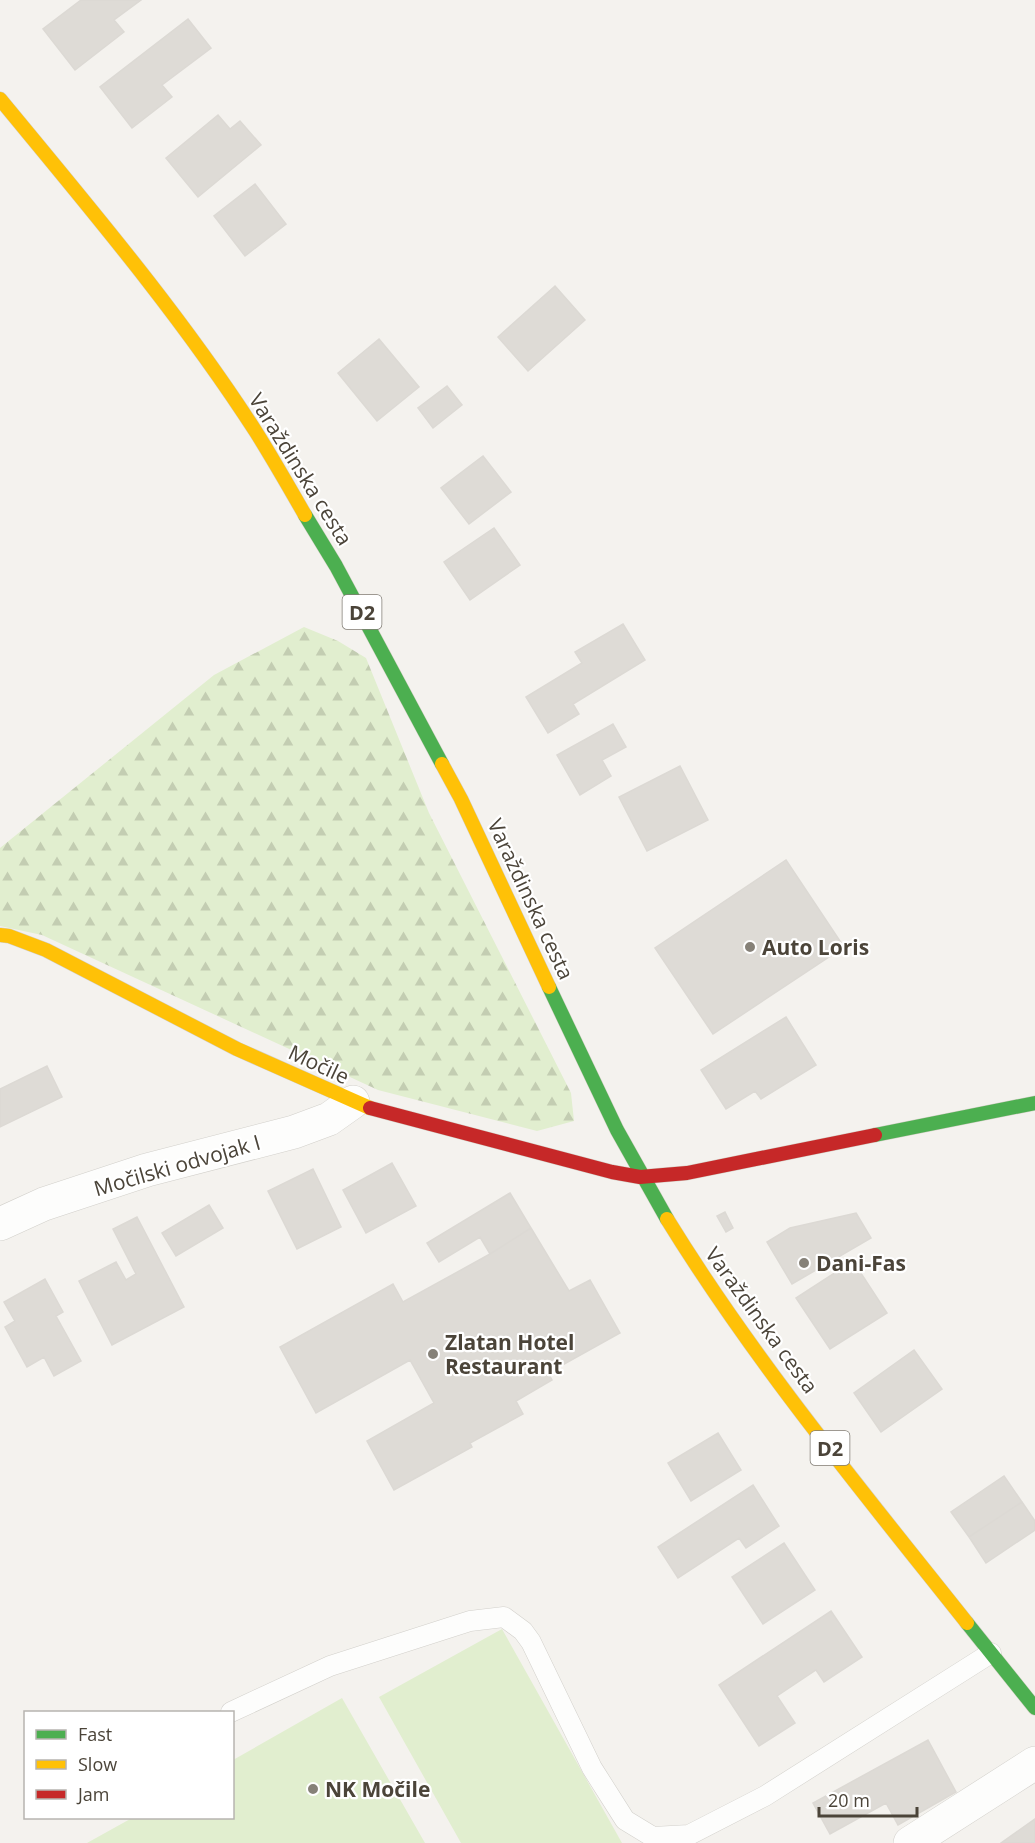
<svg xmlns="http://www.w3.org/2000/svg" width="1035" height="1843" font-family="'Open Sans',sans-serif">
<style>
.forest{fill:url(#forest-firs)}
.pitch{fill:#e1eecf}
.building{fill:#dedbd6;stroke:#dcd9d4;stroke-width:1.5}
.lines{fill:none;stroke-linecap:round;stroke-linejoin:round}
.lane-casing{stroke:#d2d0cb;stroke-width:21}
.street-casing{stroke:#d2d0cb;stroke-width:34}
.fast-casing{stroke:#d3cfc5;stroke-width:15}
.slow-casing{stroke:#d3cfc5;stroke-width:15}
.jam-casing{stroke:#d3cfc5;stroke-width:15}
.lane{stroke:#fdfdfc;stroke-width:20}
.street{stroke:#fdfdfc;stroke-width:33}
.fast{stroke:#4caf50;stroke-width:14}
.slow{stroke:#ffc107;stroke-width:14}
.jam{stroke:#c62828;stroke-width:14}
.poi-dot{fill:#868178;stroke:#fff;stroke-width:2}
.labels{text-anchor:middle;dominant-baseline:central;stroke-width:4.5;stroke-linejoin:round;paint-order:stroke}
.shield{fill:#fff;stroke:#817c74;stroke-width:1.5}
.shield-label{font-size:20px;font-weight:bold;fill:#4b4439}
.street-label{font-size:21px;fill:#4b4439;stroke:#fff}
.poi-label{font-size:21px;font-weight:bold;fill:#4b4439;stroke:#fff;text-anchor:start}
</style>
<defs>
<pattern id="forest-firs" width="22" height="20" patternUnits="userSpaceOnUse" patternTransform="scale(1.5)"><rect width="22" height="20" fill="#e1eecf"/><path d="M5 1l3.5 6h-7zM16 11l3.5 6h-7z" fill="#c3cdb2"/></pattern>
</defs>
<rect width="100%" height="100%" fill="#f4f2ee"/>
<path class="forest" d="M304,627L338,641L366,658L429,813L571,1093L574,1121L537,1131L378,1090L42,935L0,926V848L214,675Z"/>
<path class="pitch" d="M502,1629L622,1843H461L379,1697Z
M342,1698L425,1843H87L132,1818H232L233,1760Z"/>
<path class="building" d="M81,0H141L114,20L124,32L75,70L43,29Z
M188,19L211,48L162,85L172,97L132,128L100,87Z
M218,115L230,129L240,121L261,145L198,197L166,158Z
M255,184L286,224L245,256L214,216Z
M555,286L585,320L528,371L498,337Z
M379,339L419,387L377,421L338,373Z
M447,386L462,405L433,428L418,408Z
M483,456L511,492L469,524L441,488Z
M494,528L520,565L470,600L444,562Z
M623,624L645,660L573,704L579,714L548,733L526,697L582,663L575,652Z
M613,724L626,747L602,760L611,776L580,795L557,755Z
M680,766L708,820L647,851L619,797Z
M786,860L844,947L713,1034L655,948Z
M786,1017L816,1065L761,1099L755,1091L726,1109L701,1070Z
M47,1066L62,1097L0,1127V1089Z
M392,1163L416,1206L366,1233L343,1190Z
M313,1169L341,1227L297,1249L268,1191Z
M510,1193L531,1228L490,1254L480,1237L439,1262L427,1243Z
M209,1205L223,1228L176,1256L162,1233Z
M725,1212L733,1228L726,1232L717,1216Z
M856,1213L871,1238L792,1284L767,1242L790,1228Z
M137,1217L184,1307L112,1345L79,1281L116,1262L126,1280L136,1274L113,1229Z
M531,1228L569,1291L590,1280L620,1333L548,1373L552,1380L516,1401L523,1414L470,1443L472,1447L394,1490L367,1441L434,1403L410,1360L316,1413L280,1347L393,1284L403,1302L490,1254Z
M853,1261L887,1313L830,1349L796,1298Z
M45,1279L63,1312L56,1316L81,1361L54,1376L44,1357L27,1367L5,1327L15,1321L4,1302Z
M914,1350L942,1389L881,1432L854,1393Z
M718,1433L741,1470L691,1501L668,1463Z
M1004,1476L1022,1502L969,1537L951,1512Z
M753,1485L779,1526L746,1548L739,1538L678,1578L658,1547Z
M1022,1502L1035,1521V1530L986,1563L969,1537Z
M784,1543L815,1590L763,1624L732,1577Z
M831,1611L862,1657L824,1682L816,1670L777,1696L795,1723L759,1746L719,1685Z
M928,1740L956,1792L898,1825L886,1803L830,1834L813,1803Z
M1035,1819V1843H1001Z"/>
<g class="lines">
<defs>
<path id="lane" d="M231,1712L330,1666L470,1621L504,1617L523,1631L531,1642L592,1768L625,1820L653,1837L689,1835L765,1796L991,1653"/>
<path id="street" d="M0,1224L44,1204L147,1170L294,1132L329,1119L353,1102
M910,1843L1035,1763"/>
<path id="fast" d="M305,515L336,566L442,764
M549,987L617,1130L667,1219
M875,1135L1035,1103
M967,1623L1035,1708"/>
<path id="slow" d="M0,99C89,207 180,314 256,432C273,459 289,487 305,515
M442,764L461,799L549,987
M0,935L9,936L46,950L237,1049L370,1108
M667,1219C755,1362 863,1492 967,1623"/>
<path id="jam" d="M370,1108L612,1172L640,1177L687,1173L875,1135"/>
</defs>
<use href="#lane" class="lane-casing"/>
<use href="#street" class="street-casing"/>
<use href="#fast" class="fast-casing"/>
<use href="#slow" class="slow-casing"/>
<use href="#jam" class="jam-casing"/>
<use href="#lane" class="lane"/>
<use href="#street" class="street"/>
<use href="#fast" class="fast"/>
<use href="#slow" class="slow"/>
<use href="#jam" class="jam"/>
</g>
<g class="poi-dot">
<circle cx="750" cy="947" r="6"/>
<circle cx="804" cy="1263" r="6"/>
<circle cx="433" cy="1354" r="6"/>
<circle cx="313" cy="1789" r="6"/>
</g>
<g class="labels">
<g class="shield">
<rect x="342.5" y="595" width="39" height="34" rx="4.5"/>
<rect x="810.5" y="1431" width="39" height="34" rx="4.5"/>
</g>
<g class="shield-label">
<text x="362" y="612">D2</text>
<text x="830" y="1448">D2</text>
</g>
<g class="street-label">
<text transform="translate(301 469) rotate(58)">Varaždinska cesta</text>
<text transform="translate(531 899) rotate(65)">Varaždinska cesta</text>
<text transform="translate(319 1064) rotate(25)">Močile</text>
<text transform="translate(177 1165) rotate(-16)">Močilski odvojak I</text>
<text transform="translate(762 1320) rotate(54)">Varaždinska cesta</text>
</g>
<g class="poi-label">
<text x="762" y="947">Auto Loris</text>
<text x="816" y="1263">Dani-Fas</text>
<text x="445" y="1342">Zlatan Hotel<tspan x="445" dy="24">Restaurant</tspan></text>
<text x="325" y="1789">NK Močile</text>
</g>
</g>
<rect x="24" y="1711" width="210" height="108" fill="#ffffff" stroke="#b7b4b0" stroke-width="1.5"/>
<rect x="36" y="1730" width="30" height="9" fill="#4caf50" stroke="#b7b4b0" stroke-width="1.5"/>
<text x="78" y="1741" font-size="18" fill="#4b4439">Fast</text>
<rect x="36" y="1760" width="30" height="9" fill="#ffc107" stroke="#b7b4b0" stroke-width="1.5"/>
<text x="78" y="1771" font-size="18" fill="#4b4439">Slow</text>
<rect x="36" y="1790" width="30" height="9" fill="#c62828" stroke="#b7b4b0" stroke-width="1.5"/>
<text x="78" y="1801" font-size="18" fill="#4b4439">Jam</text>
<path d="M819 1807v9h98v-9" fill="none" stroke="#4b4439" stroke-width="3"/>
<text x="828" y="1807" font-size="18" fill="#4b4439" stroke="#ffffff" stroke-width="4.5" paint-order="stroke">20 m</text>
</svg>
